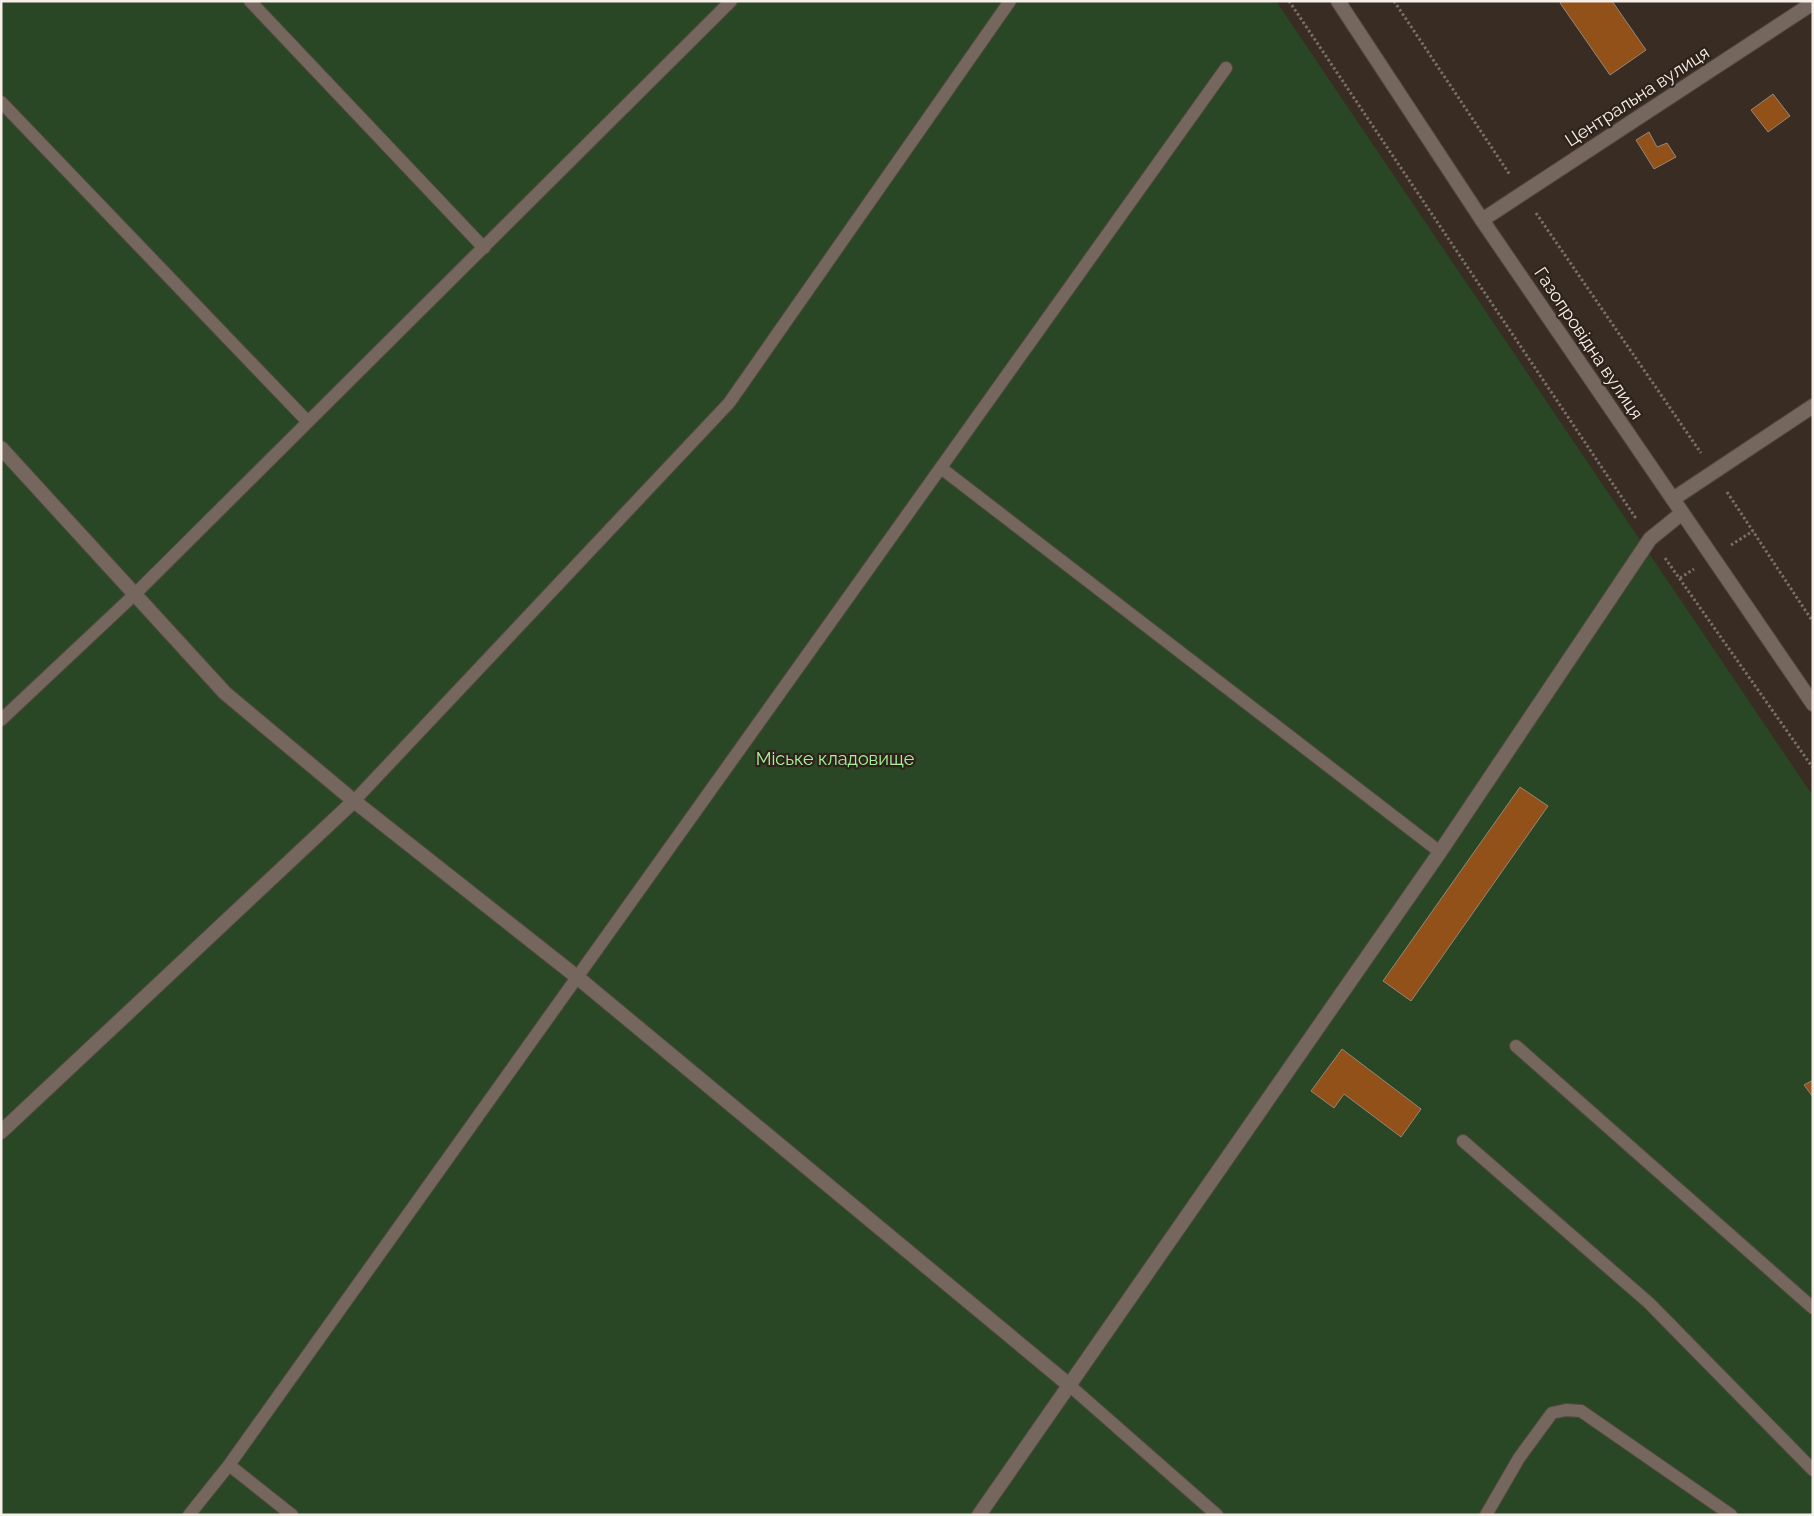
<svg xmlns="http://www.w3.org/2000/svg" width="1814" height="1516" font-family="Raleway,sans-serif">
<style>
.green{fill:#294725}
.building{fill:#925118;stroke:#95867b}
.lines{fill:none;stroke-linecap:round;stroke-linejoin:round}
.service-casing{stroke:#534941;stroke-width:14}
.minor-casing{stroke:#534941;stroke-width:16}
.secondary-casing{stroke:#534941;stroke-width:16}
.path{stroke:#7a6f67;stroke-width:3;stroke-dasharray:2.5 2.5;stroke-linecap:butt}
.service{stroke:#76675e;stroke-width:12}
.minor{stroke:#76675e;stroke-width:14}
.secondary{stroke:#76675e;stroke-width:14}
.labels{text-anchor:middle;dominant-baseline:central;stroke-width:4.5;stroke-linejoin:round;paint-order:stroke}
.street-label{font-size:18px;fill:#f7efe9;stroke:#2e221a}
.park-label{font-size:18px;fill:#a4f29b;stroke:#2e221a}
</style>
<rect width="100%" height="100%" fill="#382c23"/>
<path class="green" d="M1,1H1276L1813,796V1515H1Z"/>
<path class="building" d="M1562,1H1612L1646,50L1610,75L1560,3Z
M1773,94L1790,116L1768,132L1751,110Z
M1649,132L1657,147L1667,143L1676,157L1654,169L1636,140Z
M1520,787L1548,806L1411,1001L1383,981Z
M1342,1049L1421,1109L1401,1137L1344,1094L1334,1108L1311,1091Z
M1813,1080V1097L1804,1085Z"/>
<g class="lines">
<defs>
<path id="service" d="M250,1L484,248
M1,102L308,422
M941,468L1440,852
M1,720L134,595L731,1
M354,801L729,403L1010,1
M1516,1046L1813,1308
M1463,1141L1649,1303L1813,1470
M1069,1385L1217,1515
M229,1465L292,1515
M189,1515L229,1465L1226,68
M1486,1515L1519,1458L1552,1413L1566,1410L1581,1411L1731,1515"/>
<path id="minor" d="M1482,220L1813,3
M1,448L225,693L354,801L577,977L1069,1385
M1673,499L1813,406
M1,1132L354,801
M979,1515L1440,852L1650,539L1682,513"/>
<path id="secondary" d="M1338,1L1482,220L1813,704"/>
</defs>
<use href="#service" class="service-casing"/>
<use href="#minor" class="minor-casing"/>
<use href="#secondary" class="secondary-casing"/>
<path class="path" d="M1289,1L1637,520
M1394,1L1510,175
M1536,213L1701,453
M1727,492L1813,622
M1731,545L1753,531
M1665,558L1813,768
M1680,578L1694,569"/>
<use href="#service" class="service"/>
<use href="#minor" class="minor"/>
<use href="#secondary" class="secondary"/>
</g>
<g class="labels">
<g class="street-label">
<text transform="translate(1637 96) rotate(-33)">Центральна вулиця</text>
<text transform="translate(1589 343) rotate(56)">Газопровідна вулиця</text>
</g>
<g class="park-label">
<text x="835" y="758">Міське кладовище</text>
</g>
</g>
<rect width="1814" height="1516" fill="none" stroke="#f7efe9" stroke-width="5"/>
</svg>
